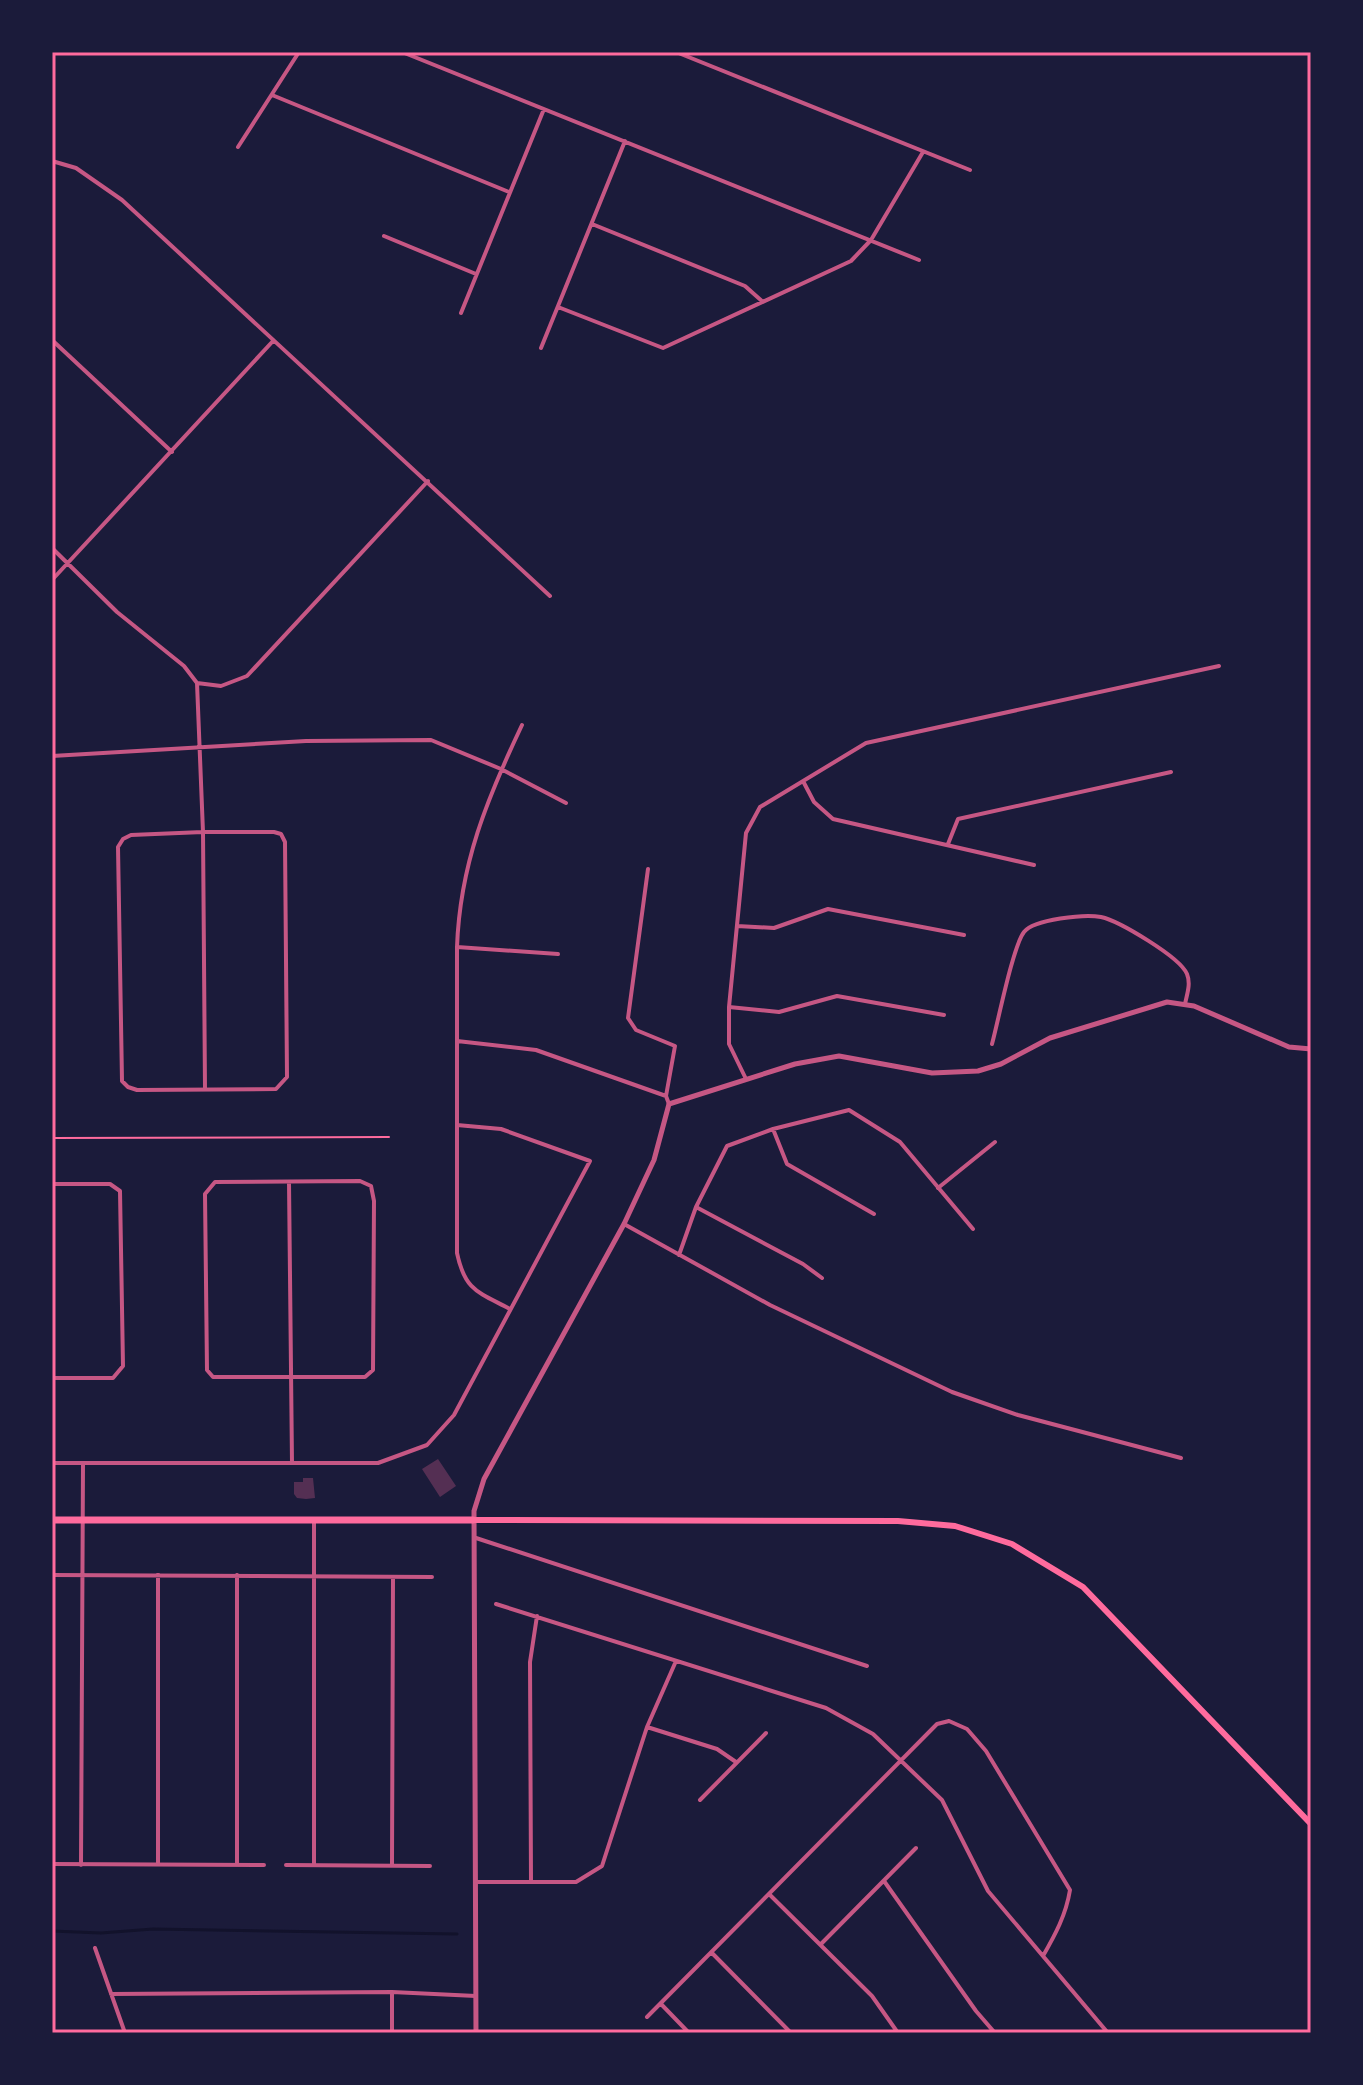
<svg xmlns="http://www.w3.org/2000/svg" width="1363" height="2085" font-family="'Open Sans',sans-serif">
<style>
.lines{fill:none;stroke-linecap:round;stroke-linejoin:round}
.stream{stroke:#12122b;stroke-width:3}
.building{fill:#542f53}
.path{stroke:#ff6b9d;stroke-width:2}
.minor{stroke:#c65784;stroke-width:4}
.tertiary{stroke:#c65784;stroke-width:5}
.secondary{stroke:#ff6b9d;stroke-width:6}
.primary{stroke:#ff6b9d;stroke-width:7}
.neatline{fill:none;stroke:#ff6b9d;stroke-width:3}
</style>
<rect width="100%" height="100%" fill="#1b1b3a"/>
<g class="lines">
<path class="stream" d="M52,1931L101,1933L153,1929L457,1934"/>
</g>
<path class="building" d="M438,1459L456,1486L440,1497L422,1469Z
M303,1478H313L315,1498L306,1499L297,1498L294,1494V1482H303Z"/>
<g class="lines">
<path class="path" d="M52,1138L389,1137"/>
<path class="minor" d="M402,52L919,260
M676,52L970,170
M272,95L509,192
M238,147L299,52
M52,161L76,168L122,200L550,596
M592,224L745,286L763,302
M384,236L476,274
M558,307L663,348L851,261L871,240L923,152
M461,313L544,109
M52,340L172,452
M541,348L625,141
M52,548L117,612L184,666L197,683L221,686L247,676L428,481
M52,580L273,341
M197,683L203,832L205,1088
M52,756L306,741L431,740L501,769L566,803
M803,781L814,802L833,819L1034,865
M203,832H274L281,834L285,842L287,1077L276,1089L137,1090L128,1087L122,1081L118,847L123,839L131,835Z
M948,844L958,819L1171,772
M648,869L628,1018L636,1030L675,1046L666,1096
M737,926L774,928L828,909L964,935
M457,947L558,954
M729,1007L779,1012L837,996L944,1015
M457,1041L536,1050L666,1096L669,1104
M992,1044C998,1022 1013,946 1024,932C1034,919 1085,914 1101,917C1119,921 1180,957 1187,974C1191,984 1187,994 1185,1004
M746,1079L729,1044V1007L746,833L760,807L866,743L1219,666
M773,1129L787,1164L874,1214
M360,1181L371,1186L374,1201L373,1370L365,1377H213L207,1370L205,1194L215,1182Z
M289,1182L292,1463
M52,1184H110L120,1191L123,1366L113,1378H52
M938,1188L995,1142
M696,1207L803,1264L822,1278
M624,1224L770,1305L952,1392L1018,1415L1181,1458
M679,1255L696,1207L727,1146L773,1129L849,1110L900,1142L973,1229
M510,1309C478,1292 465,1291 457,1253V947C460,864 487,799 522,725
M52,1463H378L427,1445L454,1415L590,1161L501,1129L457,1125
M314,1520V1865
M476,1538L867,1666
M52,1575L432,1577
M237,1575V1865
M496,1604L826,1708L873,1734L942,1800L988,1891L1108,2033
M647,1727L717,1749L736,1762
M700,1800L766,1733
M52,1864L264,1865
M81,1865L83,1464
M158,1865V1575
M286,1865L430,1866
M392,1865L393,1577
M531,1881L530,1662L537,1616
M884,1881L976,2011L995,2033
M476,1882H576L602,1866L647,1727L676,1661
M769,1894L872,1996L898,2033
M821,1944L916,1848
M95,1948L125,2033
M712,1953L791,2033
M111,1994L392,1992L476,1996
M661,2004L689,2033
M647,2017L937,1724L949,1721L967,1729L986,1751L1070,1890C1066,1915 1055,1935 1043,1956
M392,2033V1992"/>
<path class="tertiary" d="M476,2033L474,1511L484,1479L624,1224L654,1160L669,1104L795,1064L839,1056L932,1073L978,1071L1001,1064L1050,1038L1167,1002L1194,1006L1289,1047L1311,1049"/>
<path class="secondary" d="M473,1520L898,1521L955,1526L1012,1544L1083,1587L1311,1824"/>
<path class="primary" d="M52,1520H473"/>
</g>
<rect width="1363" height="2085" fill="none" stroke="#1b1b3a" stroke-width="108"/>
<rect x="54" y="54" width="1255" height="1977" class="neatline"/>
</svg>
